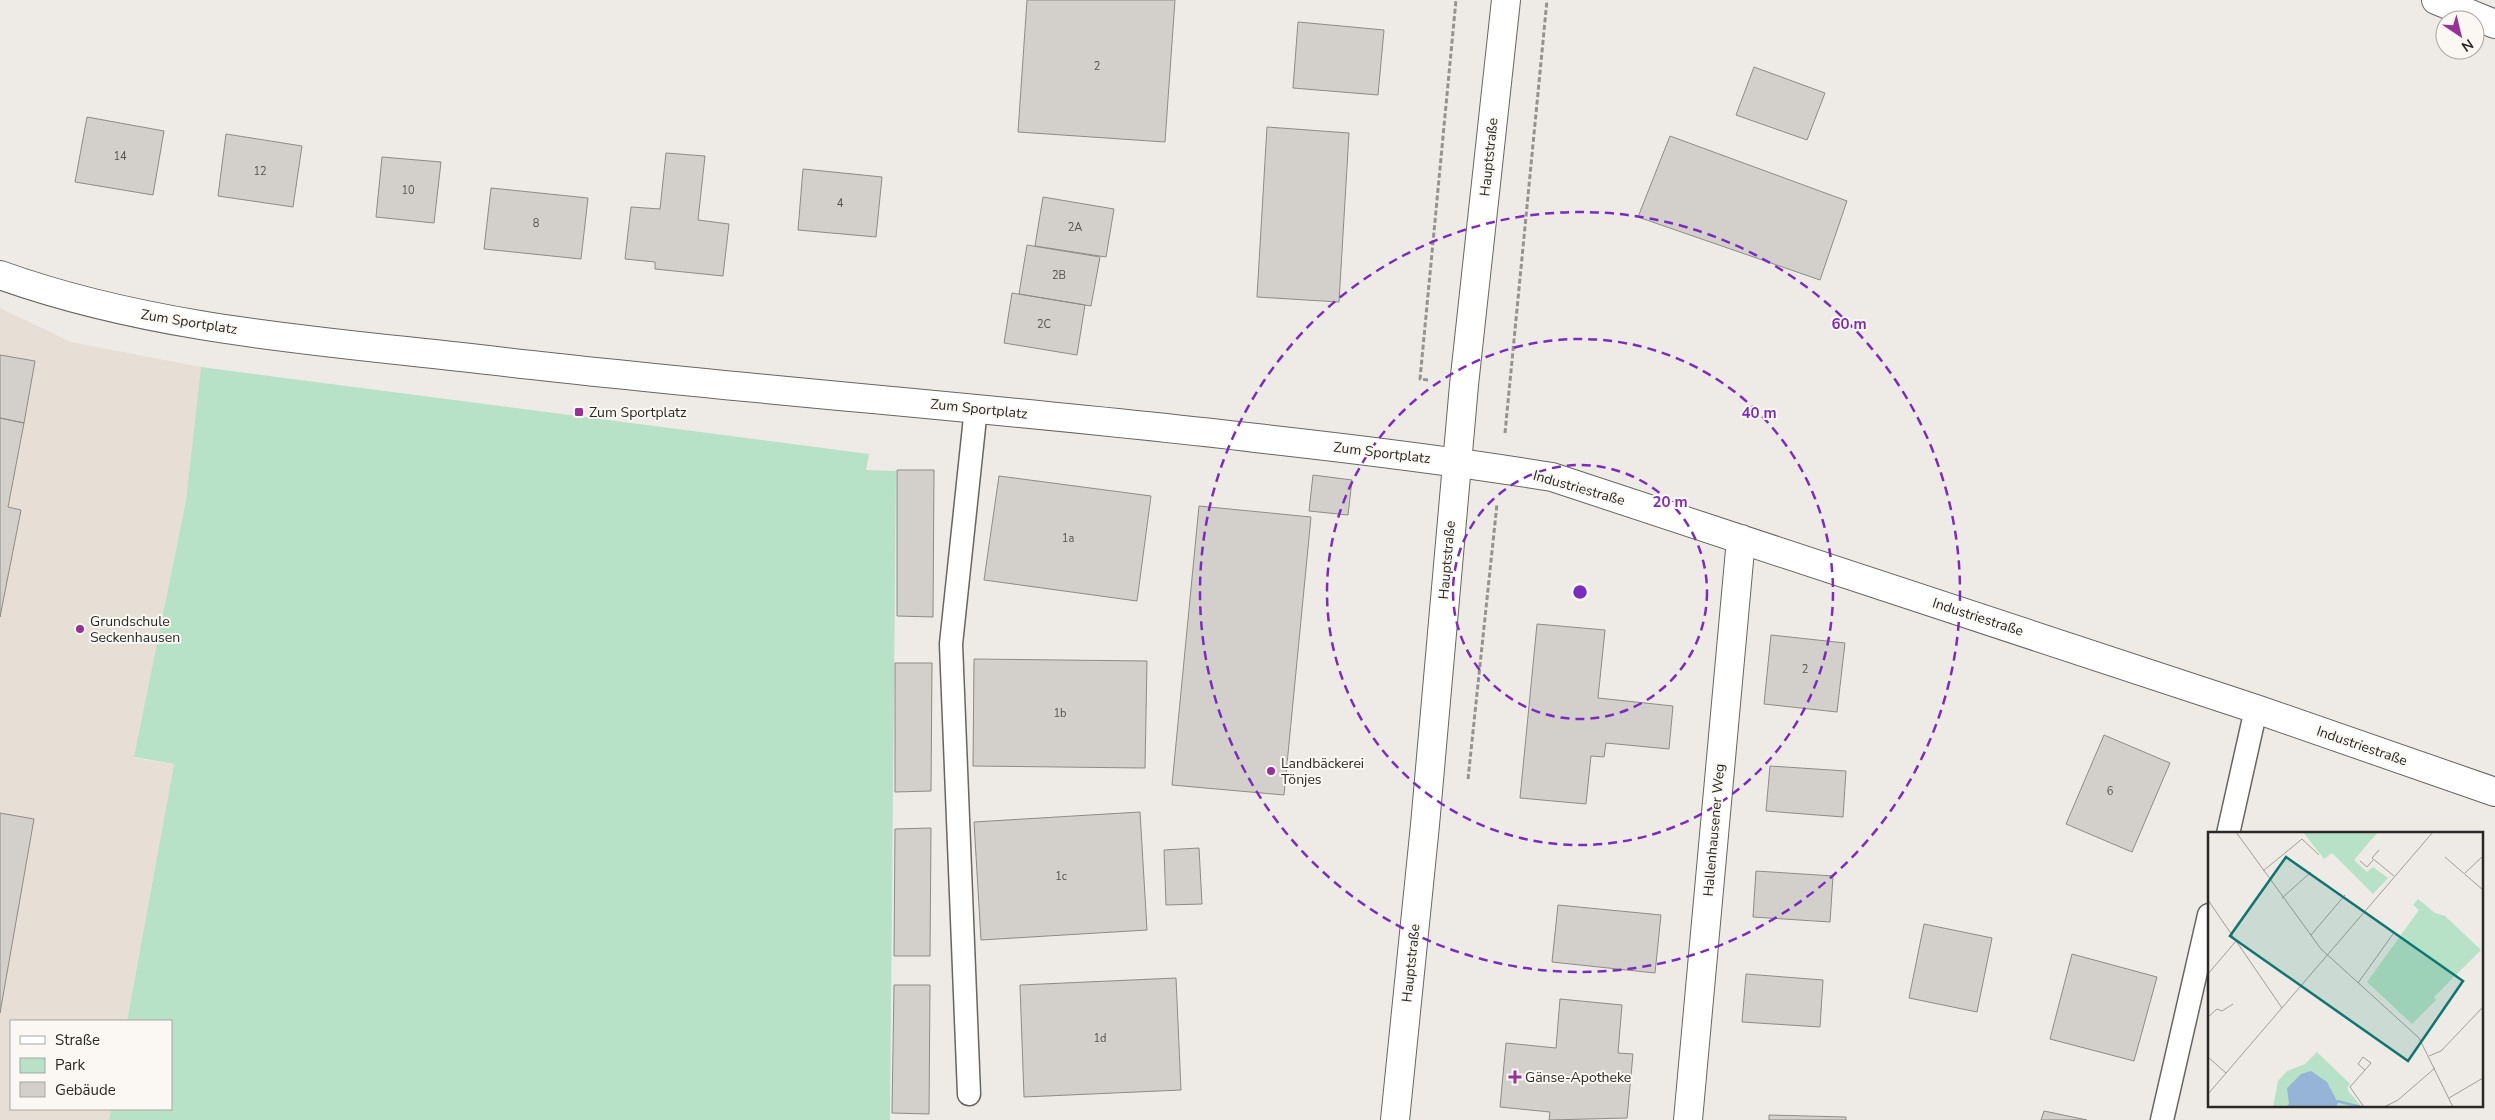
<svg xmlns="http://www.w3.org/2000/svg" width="2495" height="1120" font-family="'Nunito Sans',sans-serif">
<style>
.built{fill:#e7dfd5}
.green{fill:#b7e2c7}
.building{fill:#d3d0cc;stroke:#8e8b87}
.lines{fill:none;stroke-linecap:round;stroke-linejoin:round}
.lane-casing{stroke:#686562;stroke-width:25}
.street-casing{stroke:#686562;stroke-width:30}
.primary-casing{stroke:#686562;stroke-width:30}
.path{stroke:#959390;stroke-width:3;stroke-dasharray:5 2.5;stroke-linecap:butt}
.lane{stroke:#fff;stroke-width:22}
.street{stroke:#fff;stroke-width:28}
.primary{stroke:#fff;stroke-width:28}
.ring{fill:none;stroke:#7b2cbf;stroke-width:2.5;stroke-dasharray:9 6}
.poi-dot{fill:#973195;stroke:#fbf8f4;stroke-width:2}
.labels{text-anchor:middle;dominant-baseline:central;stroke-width:4;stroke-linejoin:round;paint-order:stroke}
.number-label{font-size:11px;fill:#545250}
.street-label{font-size:14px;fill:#292826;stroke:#fbf8f4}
.poi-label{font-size:14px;fill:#292826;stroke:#fbf8f4;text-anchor:start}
.inset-river{fill:none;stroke:#95b4d8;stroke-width:2.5}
.inset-road{fill:none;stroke:#9f9d9a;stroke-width:1}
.view{fill:#0f766e;fill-opacity:0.15;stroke:#0f766e;stroke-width:2.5}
.inset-edge{fill:none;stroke:#292826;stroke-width:2.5}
.centre{fill:#7b2cbf;stroke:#fbf8f4;stroke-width:2.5}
.ring-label{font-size:15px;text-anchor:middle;font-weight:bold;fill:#7b2cbf;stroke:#fbf8f4;stroke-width:4;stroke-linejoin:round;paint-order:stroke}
</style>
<rect width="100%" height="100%" fill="#eeebe7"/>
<path class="built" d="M0,308L71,342L201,367L186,500L134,758L174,764L127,1021H11V1109H111L109,1120H0Z"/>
<path class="green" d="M201,367L869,454L866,470L896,471L890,1120H109L111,1109H171V1021H127L174,764L134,757L186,500Z"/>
<path class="building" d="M1027,0H1175L1165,142L1018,132Z
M1298,22L1384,30L1378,95L1293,88Z
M1754,67L1825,93L1807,140L1736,115Z
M87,117L164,131L153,195L75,182Z
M1267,127L1349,133L1339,302L1257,297Z
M226,134L302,146L293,207L218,196Z
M1670,136L1847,201L1820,280L1638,217Z
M666,153L705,156L698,220L729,224L723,276L655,269V262L625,259L631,207L660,209Z
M382,157L441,162L434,223L376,217Z
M803,169L882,177L876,237L798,230Z
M491,188L588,198L581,259L484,249Z
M1043,197L1114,209L1106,257L1035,246Z
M1027,245L1100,257L1091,306L1019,294Z
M1012,293L1085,305L1077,355L1004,343Z
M0,355L35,361L24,423L0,418Z
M0,418L24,423L8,507L21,510L0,617Z
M897,470H934L933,617L897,616Z
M1313,475L1352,480L1348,515L1309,511Z
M999,476L1151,496L1137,601L984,580Z
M1199,506L1311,517L1284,795L1172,785Z
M1537,624L1605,630L1598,698L1673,706L1669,749L1606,743L1604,757L1591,756L1586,804L1520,798Z
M1771,635L1845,643L1837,712L1764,704Z
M974,659L1147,661L1145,768L973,766Z
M895,663H932L931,791L895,792Z
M2104,735L2170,763L2132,852L2066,824Z
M1770,766L1846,771L1843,817L1766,811Z
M1140,812L1147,930L981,940L974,822Z
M0,813L34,819L0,1013Z
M931,828L930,956H894L895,829Z
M1199,848L1202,904L1166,905L1164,850Z
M1756,871L1833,876L1830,922L1753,917Z
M1558,905L1661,915L1655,973L1552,962Z
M1924,924L1992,938L1977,1012L1909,998Z
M2072,954L2157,977L2134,1061L2050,1039Z
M1746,974L1823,980L1820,1027L1742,1022Z
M1176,978L1181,1090L1024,1097L1020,985Z
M894,985H930L929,1114L892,1113Z
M1560,999L1622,1005L1618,1053L1633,1054L1627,1118L1549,1120L1550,1112L1500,1107L1506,1043L1556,1048Z
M2044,1111L2087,1120H2041Z
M1769,1115L1846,1117V1120H1769Z"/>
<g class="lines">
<defs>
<path id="lane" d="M2228,834L2256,709
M969,1094L951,644L976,408
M2162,1120L2209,915"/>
<path id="street" d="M2436,0L2495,24
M0,275C156,331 324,341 488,360C743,390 1000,408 1256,438C1355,449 1454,461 1552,477L2256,709L2495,792
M1688,1120L1741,539"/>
<path id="primary" d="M1395,1120L1425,825L1464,385L1506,0"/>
</defs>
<use href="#lane" class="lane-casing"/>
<use href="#street" class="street-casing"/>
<use href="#primary" class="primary-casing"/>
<path class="path" d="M1428,380L1420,379L1456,0
M1505,433L1547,0
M1468,779L1497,504"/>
<use href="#lane" class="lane"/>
<use href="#street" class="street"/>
<use href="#primary" class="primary"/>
</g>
<g class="ring">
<circle cx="1580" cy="592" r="127"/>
<circle cx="1580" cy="592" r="253"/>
<circle cx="1580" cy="592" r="380"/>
</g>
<g class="poi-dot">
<rect x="574" y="407" width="10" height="10" rx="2.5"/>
<circle cx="80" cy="629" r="5"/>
<circle cx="1271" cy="771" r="5"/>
<path d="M1512.5 1069.5h5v5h5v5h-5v5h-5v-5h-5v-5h5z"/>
</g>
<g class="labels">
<g class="number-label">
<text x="1097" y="66">2</text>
<text x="120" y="156">14</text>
<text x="260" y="171">12</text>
<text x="408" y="190">10</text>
<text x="840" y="203">4</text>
<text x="536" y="223">8</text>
<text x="1075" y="227">2A</text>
<text x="1059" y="275">2B</text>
<text x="1044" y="324">2C</text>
<text x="1068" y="538">1a</text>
<text x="1805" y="669">2</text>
<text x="1060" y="713">1b</text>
<text x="2110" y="791">6</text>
<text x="1061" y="876">1c</text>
<text x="1100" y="1038">1d</text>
</g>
<g class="street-label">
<text transform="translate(1489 157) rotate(-84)">Hauptstraße</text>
<text transform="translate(189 322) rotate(9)">Zum Sportplatz</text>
<text transform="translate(979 409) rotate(6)">Zum Sportplatz</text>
<text transform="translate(1382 453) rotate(7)">Zum Sportplatz</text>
<text transform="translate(1579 488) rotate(16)">Industriestraße</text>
<text transform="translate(1447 560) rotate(-85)">Hauptstraße</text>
<text transform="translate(1978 617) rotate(18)">Industriestraße</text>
<text transform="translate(2362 746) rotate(19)">Industriestraße</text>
<text transform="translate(1714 830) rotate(-85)">Hallenhausener Weg</text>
<text transform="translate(1411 963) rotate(-84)">Hauptstraße</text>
</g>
<g class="poi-label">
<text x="589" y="412">Zum Sportplatz</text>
<text x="90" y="621">Grundschule<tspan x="90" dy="16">Seckenhausen</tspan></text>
<text x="1281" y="763">Landbäckerei<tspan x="1281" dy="16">Tönjes</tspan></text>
<text x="1525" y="1077">Gänse-Apotheke</text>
</g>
</g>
<g transform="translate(2208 832)">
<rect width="275" height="275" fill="#eeebe7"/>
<path d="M95,0H170L146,28L159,40L165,35L180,46L165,62L124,21L116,27ZM210,67L227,81L237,84L273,118L226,165L228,168L204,192L159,150L211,78L205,73ZM109,220L142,252L139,256L142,261L154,275H65L70,249L79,239L97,232Z" fill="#b7e2c7"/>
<path d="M103,239L119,250L130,271L128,275H78L81,272L79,256L93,242Z" fill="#95b4d8"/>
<path class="inset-river" d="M129,269L153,275"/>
<path class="inset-road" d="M28,0L113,117L211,206L245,275M171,18L164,26L186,44M237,25L275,58M152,29L159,35L165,28M55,39L94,7L111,23M257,41L275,24M74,66L103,40M0,68L74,176M103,103L137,63M0,142L28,109M150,151L185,102M0,185L9,177L14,179L25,172M221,224L233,219L275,175M0,225L18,241M0,262L225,0M241,266L275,246M156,275L142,255L157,238L163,231L155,225L150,232L157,238M176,275L190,268L227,236"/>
<path class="view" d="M78,25L255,149L200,229L22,104Z"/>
<rect width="275" height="275" class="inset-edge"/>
</g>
<circle cx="1580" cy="592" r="8" class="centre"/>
<g class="ring-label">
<text x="1849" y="329">60 m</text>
<text x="1759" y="418">40 m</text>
<text x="1670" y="507">20 m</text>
</g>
<rect x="10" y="1020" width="162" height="90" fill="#fbf8f4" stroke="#a7a5a2"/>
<rect x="20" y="1036" width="25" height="8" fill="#ffffff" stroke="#a7a5a2"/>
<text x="55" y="1045" font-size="15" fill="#292826">Straße</text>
<rect x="20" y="1058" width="25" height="15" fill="#b7e2c7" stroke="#a7a5a2"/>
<text x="55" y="1070" font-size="15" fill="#292826">Park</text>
<rect x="20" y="1082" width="25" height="15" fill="#d3d0cc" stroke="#a7a5a2"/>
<text x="55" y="1095" font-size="15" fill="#292826">Gebäude</text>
<g transform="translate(2460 35) rotate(145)"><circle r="24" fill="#fbf8f4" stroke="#a7a5a2"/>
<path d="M0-4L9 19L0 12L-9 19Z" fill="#973195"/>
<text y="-8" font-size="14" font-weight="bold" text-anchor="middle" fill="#292826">N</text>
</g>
</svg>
